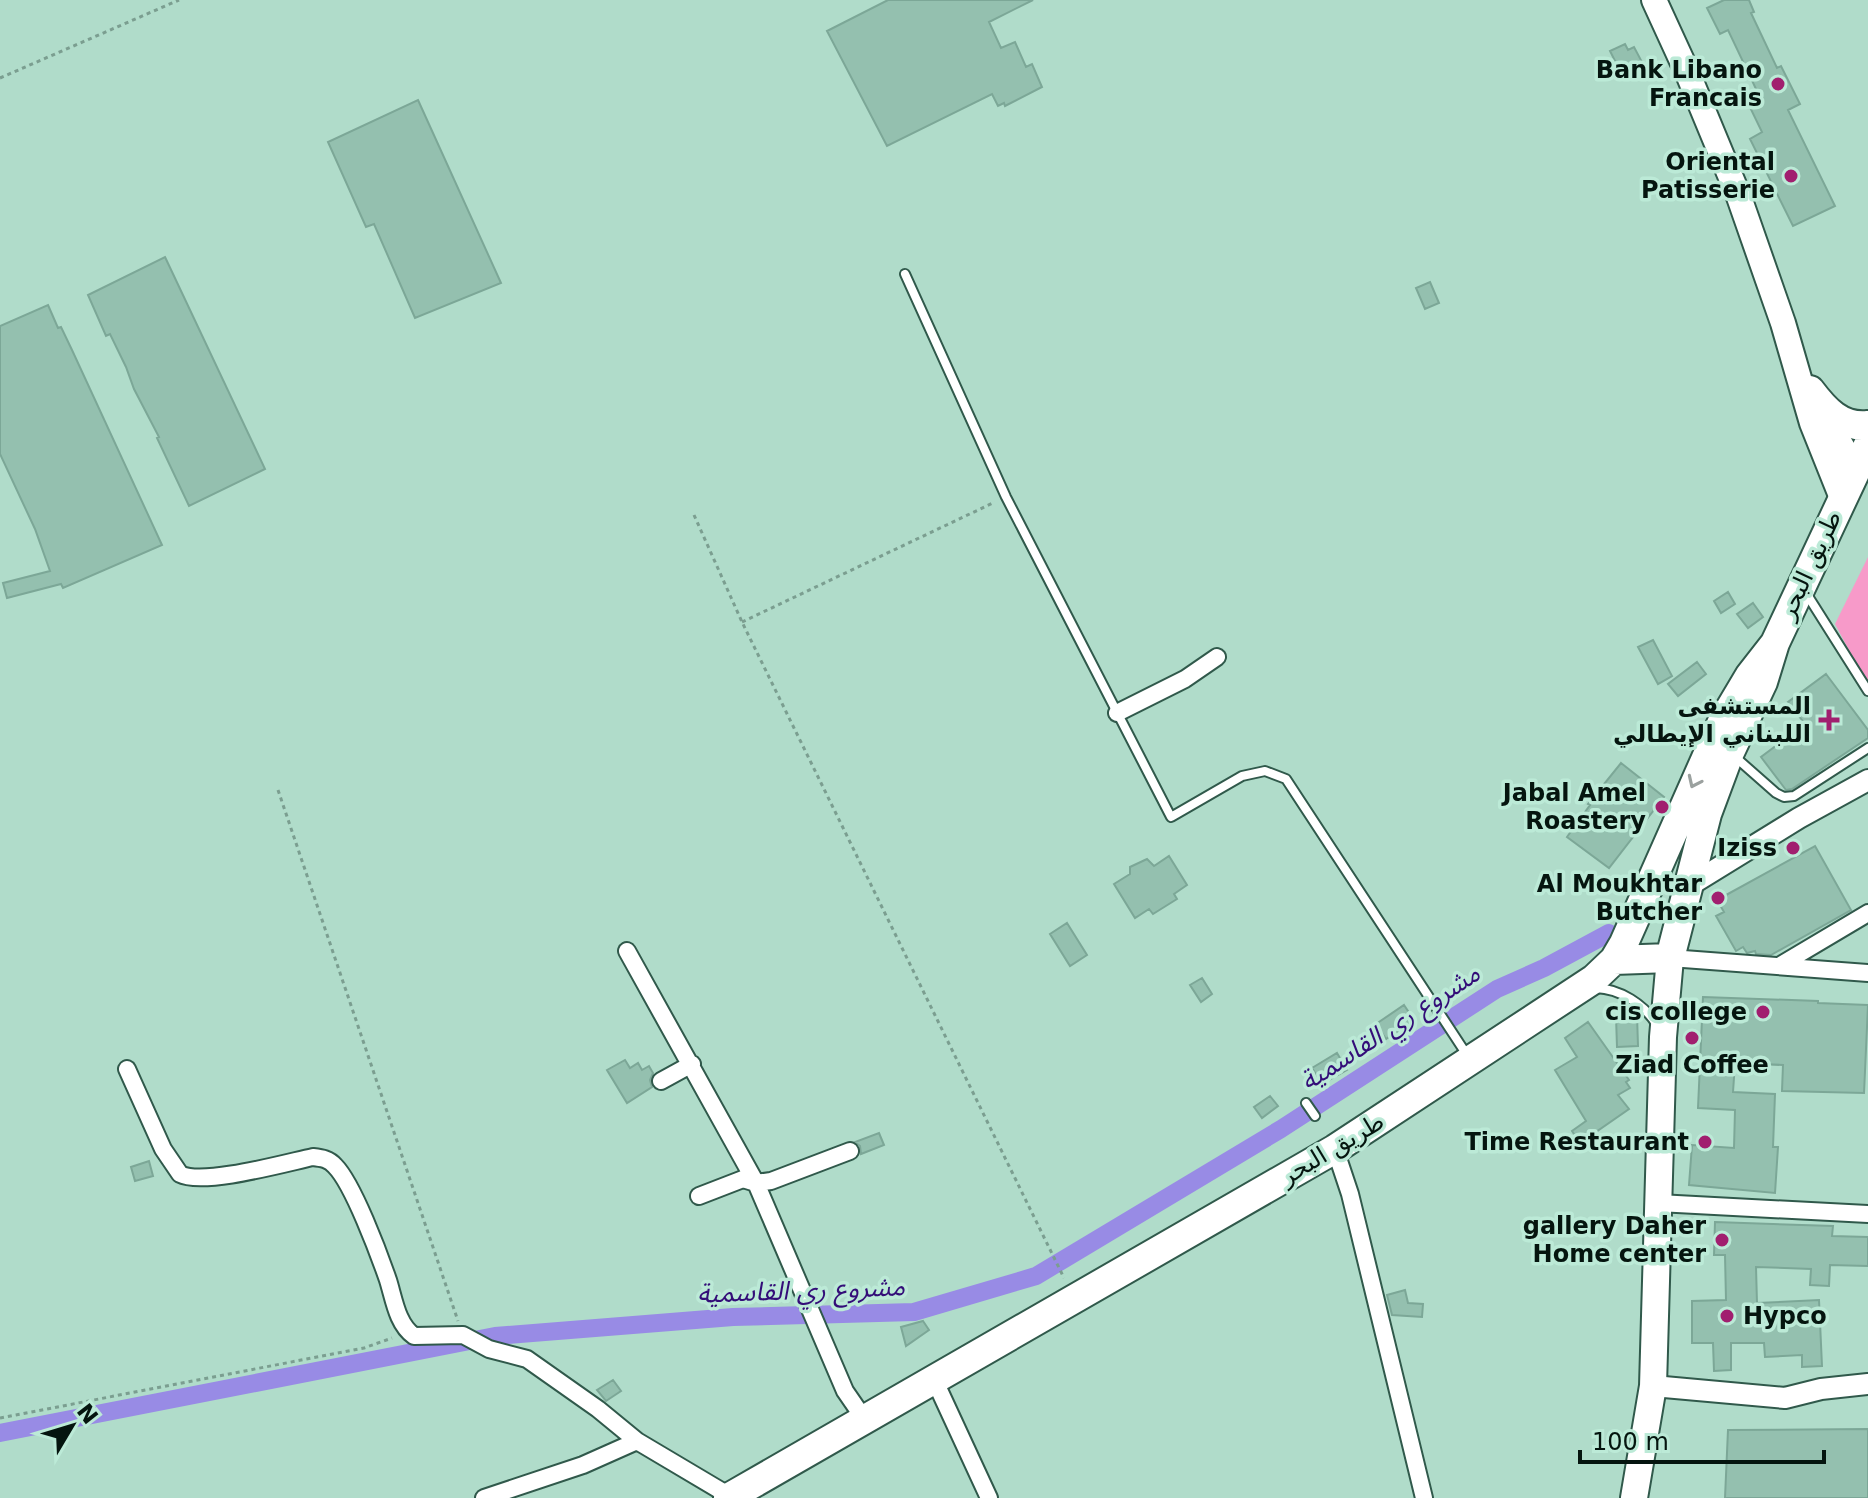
<svg xmlns="http://www.w3.org/2000/svg" width="1868" height="1498" font-family="'DejaVu Sans','Noto Sans Arabic',sans-serif">
<style>
.green{fill:#f79ac9}
.lines{fill:none;stroke-linecap:round;stroke-linejoin:round}
.canal{stroke:#988be5;stroke-width:18}
.building{fill:#94c0af;stroke:#7ca797;stroke-width:2}
.service-casing{stroke:#30594b;stroke-width:12}
.minor-casing{stroke:#30594b;stroke-width:20}
.tertiary-casing{stroke:#30594b;stroke-width:24}
.secondary-casing{stroke:#30594b;stroke-width:28}
.primary-casing{stroke:#30594b;stroke-width:30}
.trunk-casing{stroke:#30594b;stroke-width:32}
.path{stroke:#7b9e90;stroke-width:3;stroke-dasharray:4 4;stroke-linecap:butt}
.service{stroke:#fff;stroke-width:8}
.minor{stroke:#fff;stroke-width:16}
.tertiary{stroke:#fff;stroke-width:20}
.secondary{stroke:#fff;stroke-width:24}
.primary{stroke:#fff;stroke-width:26}
.trunk{stroke:#fff;stroke-width:28}
.oneway{stroke:#9ba19f}
.poi-dot{fill:#a11f6f;stroke:#bcead7;stroke-width:3}
.labels{text-anchor:middle;dominant-baseline:central;stroke-width:7;stroke-linejoin:round;paint-order:stroke}
.poi-label{font-size:24px;font-weight:bold;fill:#05150f;stroke:#bcead7;text-anchor:end}
.street-label{font-size:24px;fill:#05150f;stroke:#bcead7}
.water-label{font-size:26px;font-style:italic;fill:#330d78;stroke:#bcead7}
</style>
<rect width="100%" height="100%" fill="#b0dcca"/>
<path class="green" d="M1868,557V686L1835,624Z"/>
<g class="lines">
<path class="canal" d="M0,1433L495,1336L733,1317L914,1312L1036,1276L1281,1129L1497,989L1544,968L1609,933"/>
</g>
<path class="building" d="M888,0H1033L989,22L1001,48L1015,42L1026,67L1032,64L1042,87L1005,106L1004,103L998,106L992,94L887,146L827,31Z
M1724,0H1749L1754,12L1751,13L1777,68L1781,66L1800,104L1788,110L1835,206L1793,226L1750,139L1762,132L1745,97L1757,91L1728,30L1720,34L1707,8Z
M1625,44L1628,50L1634,47L1643,64L1622,75L1610,51Z
M418,100L501,283L415,318L374,224L366,227L328,142Z
M165,257L265,469L189,506L157,438L159,437L134,389L126,367L110,334L106,336L88,295Z
M1430,282L1439,303L1425,309L1416,288Z
M48,305L58,328L61,327L72,350L162,545L63,588L61,584L7,598L3,583L50,571L35,529L0,454V326Z
M1728,592L1735,604L1721,613L1714,601Z
M1753,603L1763,617L1748,628L1737,614Z
M1653,640L1672,676L1658,684L1638,647Z
M1697,662L1706,674L1678,696L1668,684Z
M1826,674L1868,730V738L1792,789L1786,790L1761,757L1805,724L1788,702Z
M1621,763L1664,797L1609,868L1567,837L1590,805L1588,804Z
M1815,846L1851,910L1771,955L1756,954L1755,951L1747,953L1743,947L1736,951L1716,916L1724,912L1717,900Z
M1169,856L1187,885L1174,894L1177,899L1153,914L1149,909L1135,918L1114,884L1130,874V867L1147,859L1154,866Z
M1067,923L1087,955L1070,966L1050,934Z
M1202,978L1212,994L1201,1002L1190,985Z
M1703,997L1818,1001V1003L1868,1005L1864,1093L1782,1091L1783,1065L1735,1063L1733,1092L1775,1094L1773,1147H1778L1775,1193L1689,1185L1692,1145L1734,1148L1735,1110L1698,1108Z
M1404,1005L1414,1020L1386,1039L1376,1024Z
M1637,1015L1638,1046L1617,1047L1616,1016Z
M1588,1022L1629,1080L1626,1082L1630,1088L1618,1095L1629,1109L1580,1143L1572,1131L1586,1121L1555,1070L1577,1057L1565,1038Z
M1337,1053L1347,1070L1322,1084L1312,1068Z
M625,1060L630,1068L638,1063L642,1070L649,1066L653,1073L650,1080L652,1087L627,1103L607,1070Z
M1270,1096L1278,1106L1262,1118L1254,1107Z
M879,1133L884,1145L861,1154L860,1146L855,1142Z
M149,1161L153,1176L135,1181L131,1167Z
M1715,1222L1833,1226L1832,1236L1868,1237V1266L1830,1265L1829,1286L1810,1285L1811,1269L1756,1267L1757,1303L1819,1300L1822,1366L1802,1367V1355L1765,1357L1764,1343H1731V1370L1714,1371L1713,1343H1692V1301L1726,1300L1725,1255H1714Z
M1405,1290L1408,1303L1423,1304L1422,1317L1392,1315L1387,1295Z
M923,1321L929,1330L906,1346L901,1327Z
M613,1380L621,1391L606,1401L597,1390Z
M1868,1429V1498H1725L1728,1430Z"/>
<g class="lines">
<defs>
<path id="service" d="M905,274L1006,497L1171,817L1242,776L1265,771L1286,779L1467,1055
M1806,593L1868,691
M1734,756L1776,793L1784,797L1794,796L1868,748
M1596,988C1620,989 1644,1004 1657,1025
M1306,1103L1315,1116"/>
<path id="minor" d="M1117,713L1185,679L1217,657
M627,951L756,1183L845,1391L865,1420
M1670,958L1868,973
M1779,966L1868,913
M127,1069L163,1149L180,1174C203,1186 285,1163 313,1157C322,1158 329,1159 335,1166C353,1184 379,1254 388,1280C394,1299 397,1324 414,1336L463,1335L489,1349L527,1359L598,1409L637,1441L733,1498
M661,1081L692,1064
M1335,1149L1350,1194L1424,1498
M699,1196L743,1179L756,1183L771,1181L850,1151
M1658,1203L1868,1214
M934,1379L989,1498
M484,1498L583,1465L637,1441"/>
<path id="tertiary" d="M1687,887L1799,818L1868,780
M1653,1386L1785,1398L1821,1389L1868,1384"/>
<path id="secondary" d="M1654,0L1688,74L1739,197L1783,323L1812,423L1842,498
M1817,405L1856,470"/>
<path id="primary" d="M1634,1498L1653,1386L1663,1037L1670,958"/>
<path id="trunk" d="M1810,390C1825,410 1841,428 1868,425
M1614,960L1670,958L1707,814L1730,752L1763,682L1775,643L1868,445
M728,1498L1335,1149L1594,979L1614,960L1624,943L1722,722L1750,675L1775,643"/>
</defs>
<use href="#service" class="service-casing"/>
<use href="#minor" class="minor-casing"/>
<use href="#tertiary" class="tertiary-casing"/>
<use href="#secondary" class="secondary-casing"/>
<use href="#primary" class="primary-casing"/>
<use href="#trunk" class="trunk-casing"/>
<path class="path" d="M0,78L179,0
M694,515L742,622L1064,1278
M742,622L995,502
M278,790L458,1321
M0,1418L364,1348L392,1338"/>
<use href="#service" class="service"/>
<use href="#minor" class="minor"/>
<use href="#tertiary" class="tertiary"/>
<use href="#secondary" class="secondary"/>
<use href="#primary" class="primary"/>
<use href="#trunk" class="trunk"/>
</g>
<defs><path id="oneway-chevron" d="M-2-3.5L2.5 0L-2 3.5" fill="none" stroke-width="1.6" stroke-linecap="round" stroke-linejoin="round" transform="scale(2)"/></defs>
<use class="oneway" href="#oneway-chevron" transform="translate(1694 782) rotate(115)"/>
<g class="poi-dot">
<circle cx="1778" cy="84" r="8"/>
<circle cx="1791" cy="176" r="8"/>
<path d="M1825 708h8v8h8v8h-8v8h-8v-8h-8v-8h8z"/>
<circle cx="1662" cy="807" r="8"/>
<circle cx="1793" cy="848" r="8"/>
<circle cx="1718" cy="898" r="8"/>
<circle cx="1763" cy="1012" r="8"/>
<circle cx="1692" cy="1038" r="8"/>
<circle cx="1705" cy="1142" r="8"/>
<circle cx="1722" cy="1240" r="8"/>
<circle cx="1727" cy="1316" r="8"/>
</g>
<g class="labels">
<g class="poi-label">
<text x="1762" y="70">Bank Libano<tspan x="1762" dy="28">Francais</tspan></text>
<text x="1775" y="162">Oriental<tspan x="1775" dy="28">Patisserie</tspan></text>
<text x="1811" y="706">المستشفى<tspan x="1811" dy="28">اللبناني الإيطالي</tspan></text>
<text x="1646" y="793">Jabal Amel<tspan x="1646" dy="28">Roastery</tspan></text>
<text x="1777" y="848">Iziss</text>
<text x="1702" y="884">Al Moukhtar<tspan x="1702" dy="28">Butcher</tspan></text>
<text x="1747" y="1012">cis college</text>
<text x="1692" y="1065" text-anchor="middle">Ziad Coffee</text>
<text x="1689" y="1142">Time Restaurant</text>
<text x="1706" y="1226">gallery Daher<tspan x="1706" dy="28">Home center</tspan></text>
<text x="1743" y="1316" text-anchor="start">Hypco</text>
</g>
<g class="street-label">
<text transform="translate(1810 565) rotate(-65)">طريق البحر</text>
<text transform="translate(1332 1149) rotate(-31)">طريق البحر</text>
</g>
<g class="water-label">
<text transform="translate(1390 1027) rotate(-33)">مشروع ري القاسمية</text>
<text transform="translate(801 1290) rotate(-2)">مشروع ري القاسمية</text>
</g>
</g>
<g transform="translate(72 1426) rotate(52)" stroke="#bcead7" stroke-width="6" paint-order="stroke">
<path d="M0-6L14 30L0 20L-14 30Z" fill="#05150f"/>
<text y="-12" font-size="22" font-weight="bold" text-anchor="middle" fill="#05150f">N</text>
</g>
<path d="M1580 1450v12h244v-12" fill="none" stroke="#05150f" stroke-width="4"/>
<text x="1592" y="1450" font-size="24" fill="#05150f" stroke="#bcead7" stroke-width="6" paint-order="stroke">100 m</text>
</svg>
